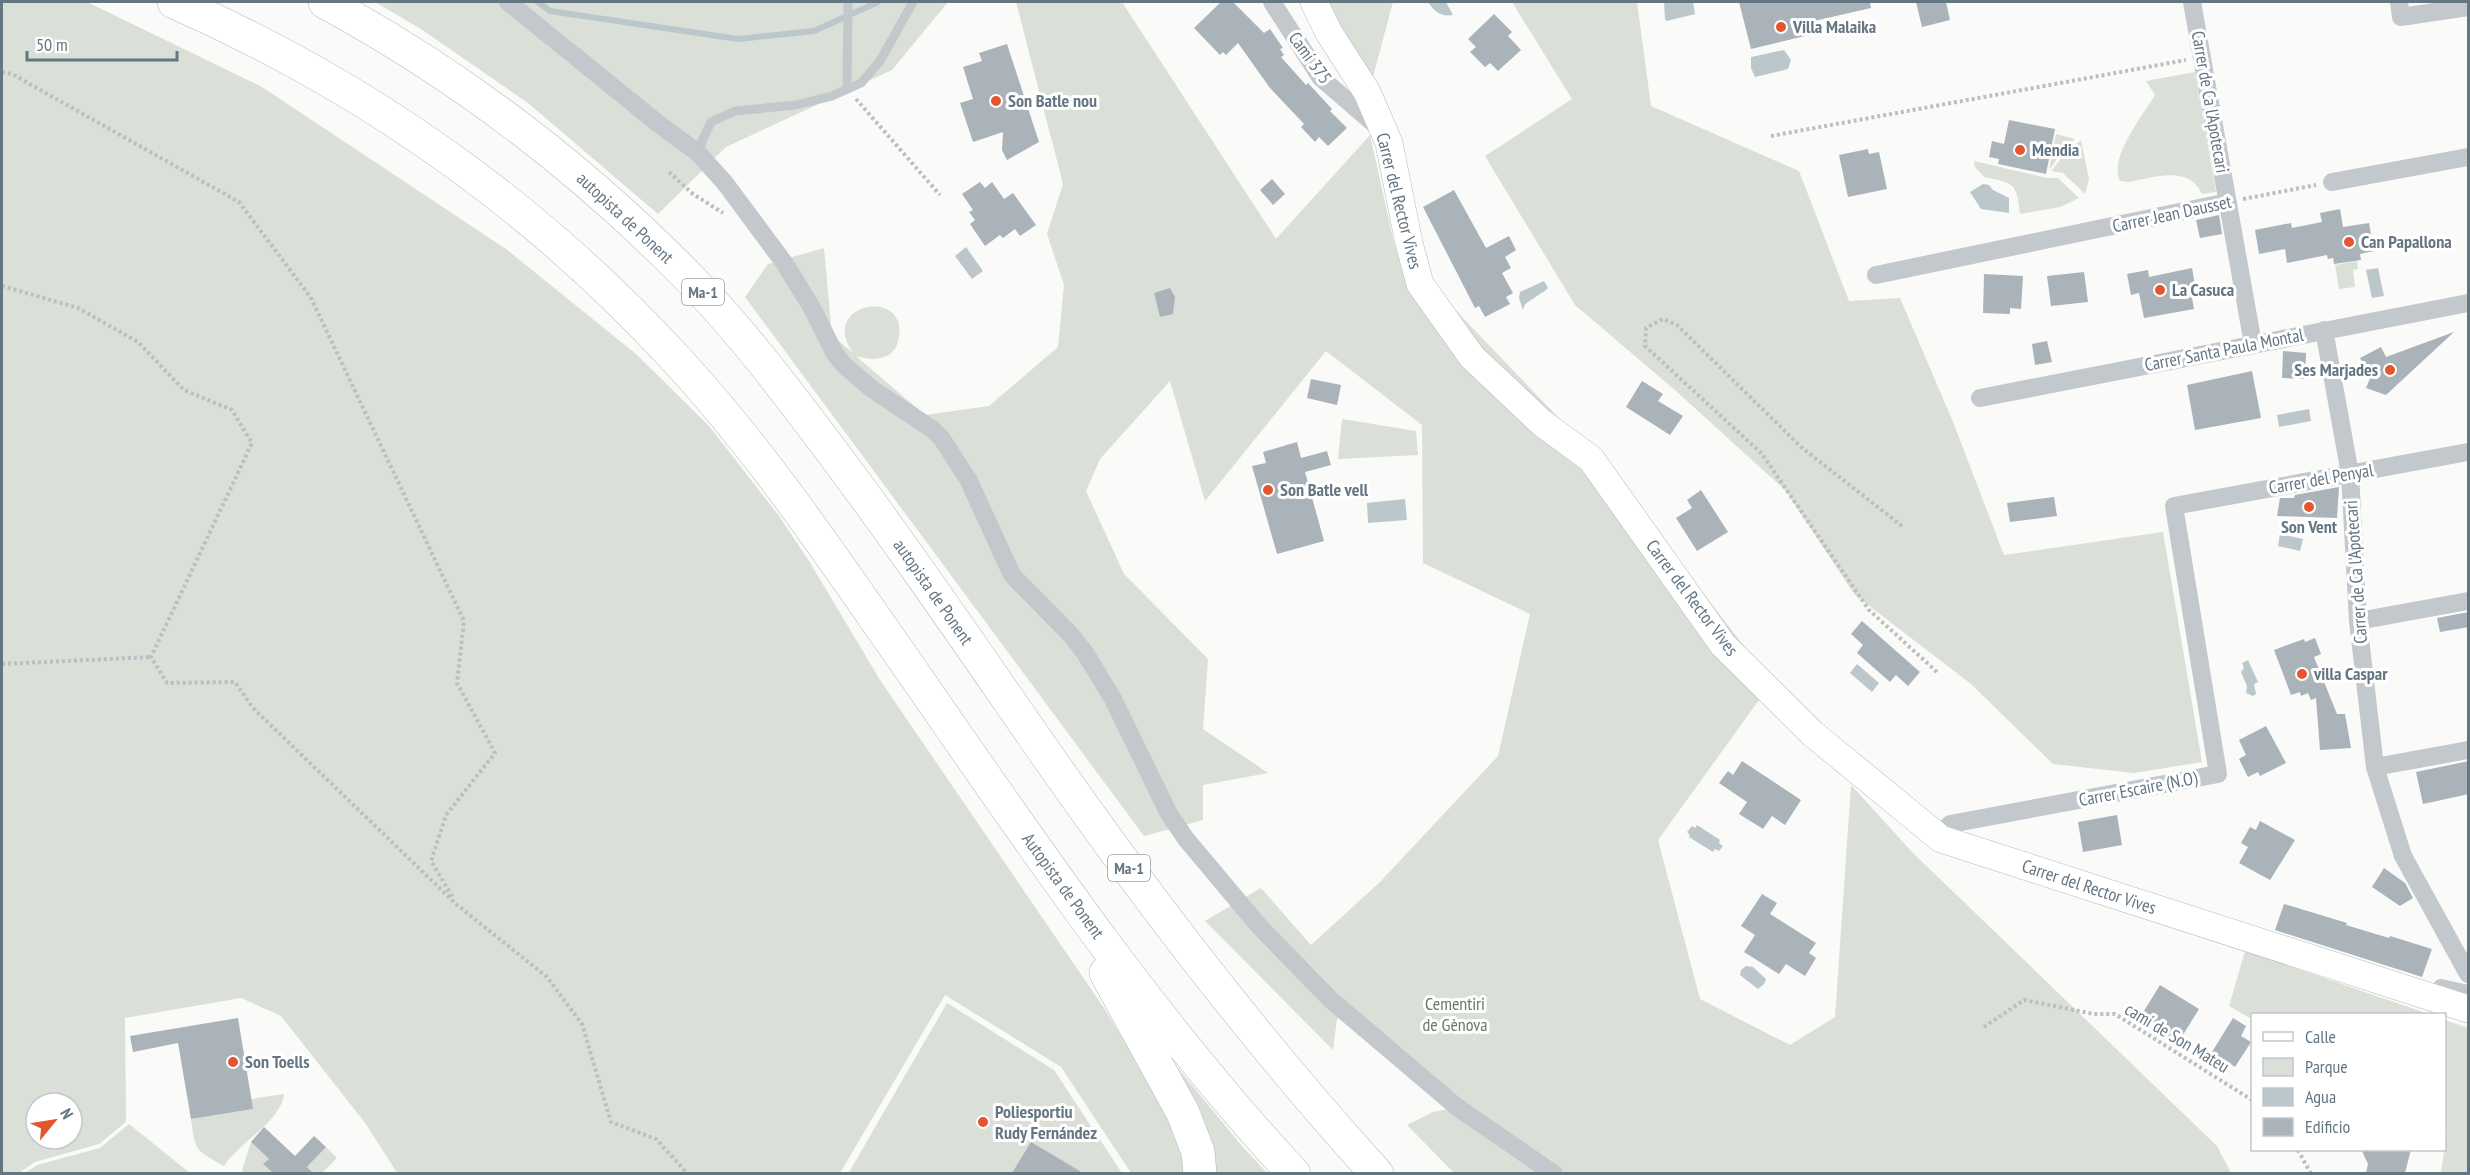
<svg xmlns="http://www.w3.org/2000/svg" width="2470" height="1175" font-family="'PT Sans Narrow',sans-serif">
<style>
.green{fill:#dadfd7;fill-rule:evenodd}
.water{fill:#bbc7cb}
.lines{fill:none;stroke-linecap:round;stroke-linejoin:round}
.stream{stroke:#bbc7cb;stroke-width:6}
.building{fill:#aab3b9}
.secondary-casing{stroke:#b3babf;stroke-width:28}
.highway-casing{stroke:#b4b9bd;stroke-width:34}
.path{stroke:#bbbfc2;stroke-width:4;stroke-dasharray:3 3;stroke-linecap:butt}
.lane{stroke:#c3c8cc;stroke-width:9}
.street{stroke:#c3c8cc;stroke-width:18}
.secondary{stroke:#fff;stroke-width:27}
.highway{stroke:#fff;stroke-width:33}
.poi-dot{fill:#e4572e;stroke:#fff;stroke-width:2}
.labels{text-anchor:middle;stroke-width:6;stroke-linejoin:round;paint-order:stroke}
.shield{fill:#fff;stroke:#939fa8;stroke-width:1.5}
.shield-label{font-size:16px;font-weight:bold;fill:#657683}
.poi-label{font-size:18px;font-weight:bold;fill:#657683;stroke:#fff;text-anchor:start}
.street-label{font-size:18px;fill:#657683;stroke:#fff}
.park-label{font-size:18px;fill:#687a64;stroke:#fff}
</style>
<rect width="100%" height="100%" fill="#fafaf8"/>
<!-- green -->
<path class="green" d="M2,2H87L262,87L506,249L636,354L709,426L779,516L809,561L880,680L1106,1011L1165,1109L1183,1155L1186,1173H1131L1061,1067L945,995L840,1173H397L366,1124L281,1016L241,998L125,1018L126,1122L99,1144L35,1162L19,1173L2,1174ZM36,1103H72V1139H36Z
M375,2H948L892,70L726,147L658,214L528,103L421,29Z
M1016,2H1122L1276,239L1370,135L1395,247L1601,462L1772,682L1658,840L1700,999L1790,1045L1835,1017L1851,785L1913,853L2217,1146L2231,1173H1454L1407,1125L1433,1112L1466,1106L1352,1012L1337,1019L1333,1050L1205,921L1261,888L1311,945L1380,882L1498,756L1530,614L1423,563L1422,425L1326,351L1205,501L1170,381L1100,459L1086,491L1124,574L1208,659L1203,729L1268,773L1203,785V820L1144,836L745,297L768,264L824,248L832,335L853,353C818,303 907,287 899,337C896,360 874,362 856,356L925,415L989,406L1058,347L1064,285L1047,234L1063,184Z
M1302,2H1393L1371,84Z
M1512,2H1637L1651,106L1799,171L1849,301L1900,298L1953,422L2004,555L2163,532L2202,762L2134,773L2053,764L1971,684L1855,595L1785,490L1676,391L1575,305L1485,156L1572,99Z
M2195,72L2216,192L2202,194C2189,164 2153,178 2128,182L2120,181C2108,159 2143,115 2155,95L2146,81Z
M2056,134L2075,139L2064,149L2049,170Z
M2081,140L2089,179L2085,194L2063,173L2051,171L2064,155Z
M1974,161L2047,178H2058L2079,198L2060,207L2020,214C2017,182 2013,183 1984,177L1975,167Z
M2357,261L2358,269L2353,270L2355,287L2339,289L2335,265Z
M1342,419L1416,431L1418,455L1338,459Z
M2245,951L2429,1014H2252V1019L2229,1006Z
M947,1003L1054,1070L1122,1173L848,1174Z
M2445,1020L2468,1028V1173H2441L2447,1130L2444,1128Z
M1155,1040L1241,1145L1267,1173H1213Z
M284,1094C281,1122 239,1142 224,1166C196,1150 195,1152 191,1119L253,1109L251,1099Z
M129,1124L190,1173H25L37,1165L100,1148Z
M251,1142L269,1159L264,1165L273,1173L241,1174Z
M326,1147L337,1158L322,1173L301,1174Z"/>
<!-- water -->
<path class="water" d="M1428,2H1446L1453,15C1441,17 1434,11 1428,2Z
M1664,2H1693L1695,14L1667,21L1665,19Z
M1784,50L1791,60L1788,69L1755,77L1751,68V57Z
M1983,184L1989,185L1993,190L2009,198V213L1981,209L1970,192Z
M966,247L983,271L972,279L955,256Z
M2378,268L2384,296L2372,298L2366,270Z
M1544,281L1548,288L1546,290L1525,304L1523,310L1519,298L1520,292Z
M2309,409L2311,421L2279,427L2277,415Z
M1405,499L1407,520L1368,523L1367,503Z
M2280,534L2303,539L2300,551L2278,546Z
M2248,660L2258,682L2254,684L2256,694L2253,696L2246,693L2247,686L2241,672L2244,668L2242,663Z
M1857,664L1879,683L1872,692L1850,673Z
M1697,825L1720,840L1719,843L1723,846L1719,851L1715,849L1713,852L1689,837L1690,835L1687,832L1692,826L1695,828Z
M1746,966L1753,967L1766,979L1764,984L1758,989L1740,975L1741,970Z"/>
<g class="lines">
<!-- stream -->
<path class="stream" d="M538,2L550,11L738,39L814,31L878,2"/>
</g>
<!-- building -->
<path class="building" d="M1221,2H1233L1264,33L1270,29L1283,48L1280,49L1284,55L1281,57L1306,85L1308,83L1332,109L1330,111L1347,128L1328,146L1319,137L1315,142L1301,127L1304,124L1270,88L1238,43L1226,55L1223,52L1220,55L1194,28Z
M1739,2H1870L1871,8L1814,21L1817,33L1751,49Z
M1916,2H1946L1950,20L1922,27Z
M1494,14L1512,32L1508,36L1521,50L1498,71L1490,63L1485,67L1470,52L1476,47L1468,39Z
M1007,44L1039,142L1007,160L1002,150L1003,132L973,142L960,103L973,99L963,67L982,61L979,53Z
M2009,120L2055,129L2046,174L1998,164L1999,159L1989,157L1992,141L2004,144Z
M1868,149L1869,154L1879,152L1887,189L1848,197L1839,155Z
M1272,179L1285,194L1273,205L1260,190Z
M980,182L985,188L992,182L1004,199L1013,193L1036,225L1020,236L1015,229L1003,238L1000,235L985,246L970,224L975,220L969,212L973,210L962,194Z
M1454,190L1486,248L1509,236L1516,250L1505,257L1511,268L1502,273L1513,293L1506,297L1510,304L1485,317L1479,306L1475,308L1423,207Z
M2340,209L2343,227L2369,223L2374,251L2360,254L2361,260L2334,264L2333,258L2328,259L2327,255L2287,263L2285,249L2259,254L2255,230L2291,223L2292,228L2322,222L2320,213Z
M2219,215L2222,234L2200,238L2196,220Z
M2192,268L2195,286L2190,287L2194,309L2144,318L2139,293L2131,295L2127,274L2148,270L2149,277Z
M2084,272L2088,302L2051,306L2047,276Z
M1984,274L2023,276L2021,309L2010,308V314L1983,313Z
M1170,288L1175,297L1173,314L1160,317L1154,293Z
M2454,332L2386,395L2366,388L2371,376L2360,358L2381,347L2386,357Z
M2047,341L2052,362L2035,365L2032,344Z
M2283,351L2306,353L2305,379L2282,378Z
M2252,371L2261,418L2195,430L2187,385Z
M1311,379L1341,385L1337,405L1307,398Z
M1642,381L1663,394L1658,401L1683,416L1670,435L1626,407Z
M1297,442L1301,458L1327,451L1331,465L1305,472L1324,541L1277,554L1252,466L1266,463L1263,452Z
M2339,487L2337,518L2277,516L2280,498H2294L2295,495Z
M1701,490L1728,532L1697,551L1676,518L1692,508L1687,500Z
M2054,497L2057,516L2010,522L2007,503Z
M2469,612V627L2440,632L2437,618Z
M1862,621L1920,672L1908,686L1896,675L1890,682L1857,653L1863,645L1851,634Z
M2315,638L2321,654L2314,657L2337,714H2345L2351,748L2320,750L2316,698L2311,700L2308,693L2301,696L2300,692L2291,695L2274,650L2304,639L2305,642Z
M2266,726L2286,763L2260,776L2258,772L2248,777L2239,759L2246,755L2239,740Z
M1742,761L1801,800L1785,825L1772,816L1763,829L1739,814L1747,802L1719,783L1728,771L1733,775Z
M2469,761V794L2423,804L2416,772Z
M2117,815L2122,845L2083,852L2078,822Z
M2260,821L2295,840L2270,880L2239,863L2248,847L2241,843L2250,827L2256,830Z
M2384,868L2405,883L2413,898L2400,906L2372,887Z
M1762,894L1777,903L1770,914L1816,943L1809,953L1816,958L1805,976L1786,964L1779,974L1744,952L1755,935L1741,926Z
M2284,904L2347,923L2346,925L2389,938L2390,936L2432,949L2422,977L2275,930Z
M2160,985L2199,1009L2178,1043L2139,1019Z
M238,1018L253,1109L191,1119L178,1043L133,1052L130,1036Z
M2233,1018L2246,1026L2241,1036L2251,1042L2235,1067L2212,1052Z
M264,1127L295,1156L314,1136L326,1147L307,1167L313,1173H273L263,1164L269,1159L251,1142Z
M1031,1142L1083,1173H1012Z
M2361,1149H2411L2405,1173H2366L2368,1164Z"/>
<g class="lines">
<!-- secondary casing -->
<g class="secondary-casing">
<path id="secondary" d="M1314,2L1329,33L1367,92L1389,143L1409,243L1420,284L1472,357L1542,423L1591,459L1723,645L1813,734L1941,839L2468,1009"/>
</g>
<!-- highway casing -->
<g class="highway-casing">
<path id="highway" d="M174,2C365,86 534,205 675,358C765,455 838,566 914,674C1033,846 1151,1020 1294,1174
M325,2C463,77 588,173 698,287C744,335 784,388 824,441C901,543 973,649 1046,754C1148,900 1257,1042 1377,1174
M1106,973L1183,1113L1198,1152L1200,1174"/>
</g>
<!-- path -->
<path class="path" d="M2,72L12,74L239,202L311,298L464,621L457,683L495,753L446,815L431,861L453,898
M856,99L940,195
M1771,136L2186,60
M669,172L693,194L723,213
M2243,199L2316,185
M2,286L78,308L138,342L184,390L232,410L252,443L151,657L167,683L235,682L253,708L456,904L547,977L582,1024L611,1122L656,1139L688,1174
M1902,526L1801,447L1677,325L1663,319L1646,328L1645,346L1762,454L1869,610L1937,672
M2,664L151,657
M1984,1027L2024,1000L2094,1014H2115L2252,1100
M2298,1150L2311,1174"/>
<!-- lane -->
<path class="lane" d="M847,89L848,2
M697,152L711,122L735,111L796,105L832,96L861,83L880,61L913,2"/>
<!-- street -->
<path class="street" d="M508,2L660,125L697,152L725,183L785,264L812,308L835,354L844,365L872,389L932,429L942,439L969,481L1012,575L1071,635L1085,653L1113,699L1169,814L1186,839L1259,926L1331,1000L1457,1107L1554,1174
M1272,2L1321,78L1379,128
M2192,2L2253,344
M2399,2L2401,17L2468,7
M2332,182L2468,157
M1876,275L2228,202
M2324,330L2350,474L2358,621L2375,767L2403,856L2468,974
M1980,398L2468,303
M2358,621L2468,601
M2375,767L2468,750
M1941,839L1945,829L1950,824L2218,774L2174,506L2468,452
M2441,988L2468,994"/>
<!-- secondary -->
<use href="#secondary" class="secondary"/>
<!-- highway -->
<use href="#highway" class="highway"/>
</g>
<!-- markers -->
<g class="poi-dot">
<circle cx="1781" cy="27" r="6"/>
<circle cx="996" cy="101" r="6"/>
<circle cx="2020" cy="150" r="6"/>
<circle cx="2349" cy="242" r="6"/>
<circle cx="2160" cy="290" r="6"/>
<circle cx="2390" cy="370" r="6"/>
<circle cx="1268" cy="490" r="6"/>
<circle cx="2309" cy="507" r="6"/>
<circle cx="2302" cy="674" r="6"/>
<circle cx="233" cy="1062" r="6"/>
<circle cx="983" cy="1122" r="6"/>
</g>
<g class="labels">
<!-- shield labels -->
<g class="shield">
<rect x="682" y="279" width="42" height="26" rx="4.5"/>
<rect x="1108" y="855" width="42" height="26" rx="4.5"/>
</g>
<g class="shield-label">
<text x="703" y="298">Ma-1</text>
<text x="1129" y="874">Ma-1</text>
</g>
<!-- poi labels -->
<g class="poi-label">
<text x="1793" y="33">Villa Malaika</text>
<text x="1008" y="107">Son Batle nou</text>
<text x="2032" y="156">Mendia</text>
<text x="2361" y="248">Can Papallona</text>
<text x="2172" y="296">La Casuca</text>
<text x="2378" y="376" text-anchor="end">Ses Marjades</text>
<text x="1280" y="496">Son Batle vell</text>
<text x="2309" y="533" text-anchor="middle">Son Vent</text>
<text x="2314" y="680">villa Caspar</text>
<text x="245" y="1068">Son Toells</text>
<text x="995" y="1118">Poliesportiu<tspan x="995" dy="21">Rudy Fernández</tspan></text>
</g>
<!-- street labels -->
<g class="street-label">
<text transform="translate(1310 58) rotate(54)" y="6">Camí 375</text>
<text transform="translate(2210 102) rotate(80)" y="6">Carrer de Ca l'Apotecari</text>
<text transform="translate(1399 201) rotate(76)" y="6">Carrer del Rector Vives</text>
<text transform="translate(2172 214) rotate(-12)" y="6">Carrer Jean Dausset</text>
<text transform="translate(625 218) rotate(43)" y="6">autopista de Ponent</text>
<text transform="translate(2224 350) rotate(-11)" y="6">Carrer Santa Paula Montal</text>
<text transform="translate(2321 479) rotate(-10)" y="6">Carrer del Penyal</text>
<text transform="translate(2356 572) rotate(-94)" y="6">Carrer de Ca l'Apotecari</text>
<text transform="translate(933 592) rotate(55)" y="6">autopista de Ponent</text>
<text transform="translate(1692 598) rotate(53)" y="6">Carrer del Rector Vives</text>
<text transform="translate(2138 789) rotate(-11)" y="6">Carrer Escaire (N.O)</text>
<text transform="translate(1063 886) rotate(54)" y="6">Autopista de Ponent</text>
<text transform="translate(2089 887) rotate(18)" y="6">Carrer del Rector Vives</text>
<text transform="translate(2177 1038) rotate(31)" y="6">camí de Son Mateu</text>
</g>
<!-- park labels -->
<g class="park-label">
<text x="1455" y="1010">Cementiri<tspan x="1455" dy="21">de Gènova</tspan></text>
</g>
</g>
<!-- border -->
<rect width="2470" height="1175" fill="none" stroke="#657683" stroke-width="6"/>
<!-- legend -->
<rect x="2251" y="1013" width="195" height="138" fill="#ffffff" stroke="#c1c8cd" stroke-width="1.5"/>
<rect x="2263" y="1032" width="30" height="9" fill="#ffffff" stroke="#c1c8cd" stroke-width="1.5"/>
<text x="2305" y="1043" font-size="18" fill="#657683">Calle</text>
<rect x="2263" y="1058" width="30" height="18" fill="#dadfd7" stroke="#c1c8cd" stroke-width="1.5"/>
<text x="2305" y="1073" font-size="18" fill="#657683">Parque</text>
<rect x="2263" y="1088" width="30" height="18" fill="#bbc7cb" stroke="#c1c8cd" stroke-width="1.5"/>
<text x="2305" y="1103" font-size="18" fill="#657683">Agua</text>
<rect x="2263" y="1118" width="30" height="18" fill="#aab3b9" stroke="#c1c8cd" stroke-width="1.5"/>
<text x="2305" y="1133" font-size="18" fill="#657683">Edificio</text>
<!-- north arrow -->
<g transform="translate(54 1121) rotate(60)"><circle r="28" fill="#ffffff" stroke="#c1c8cd" stroke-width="1.5"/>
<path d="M0-4.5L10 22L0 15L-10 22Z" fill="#e4572e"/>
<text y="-9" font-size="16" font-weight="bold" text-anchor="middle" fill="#657683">N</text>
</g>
<!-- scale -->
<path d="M27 51v9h150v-9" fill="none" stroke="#657683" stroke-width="3"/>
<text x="36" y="51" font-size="18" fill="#657683" stroke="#ffffff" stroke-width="4.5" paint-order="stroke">50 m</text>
</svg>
